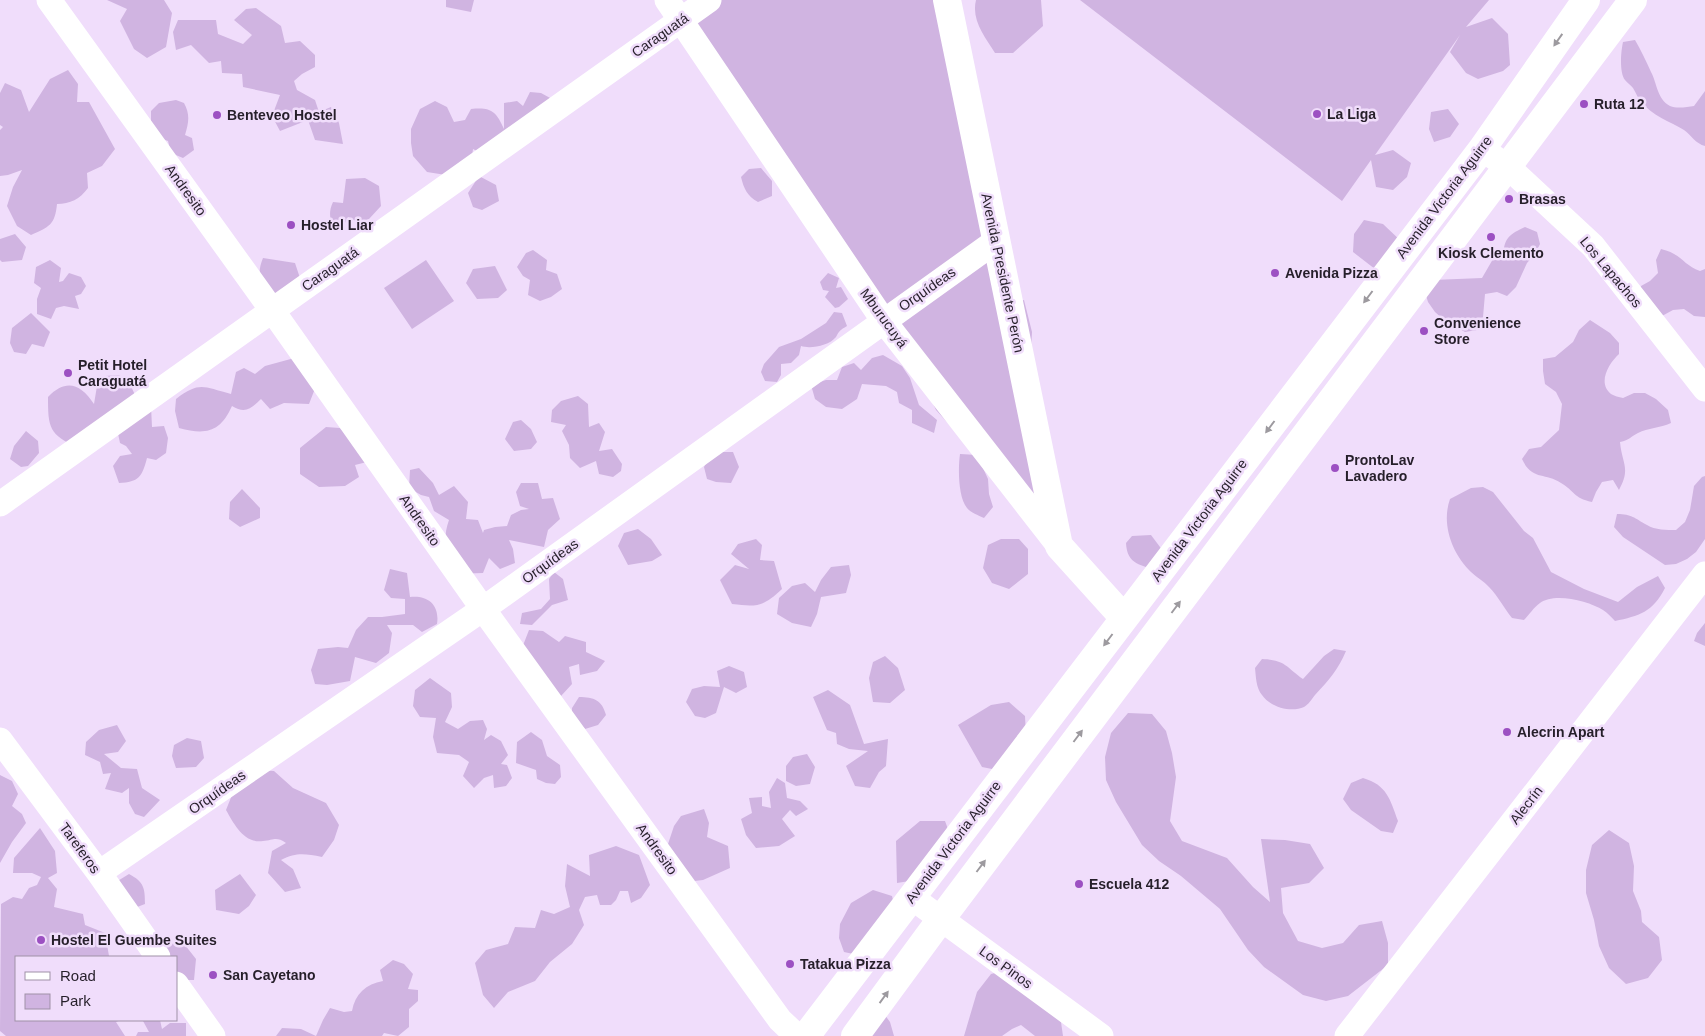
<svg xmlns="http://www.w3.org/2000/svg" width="1705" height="1036" font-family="Arial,sans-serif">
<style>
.green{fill:#d0b4e1}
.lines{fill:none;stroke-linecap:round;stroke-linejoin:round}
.minor{stroke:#fff;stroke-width:25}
.secondary{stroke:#fff;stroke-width:28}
.oneway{fill:#9d9a9f}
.poi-dot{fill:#9c50c2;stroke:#f0ddfb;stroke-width:2}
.labels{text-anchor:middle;stroke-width:5;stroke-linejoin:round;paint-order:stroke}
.street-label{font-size:14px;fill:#261f2a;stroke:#f0ddfb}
.poi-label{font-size:14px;font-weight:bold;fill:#261f2a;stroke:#f0ddfb;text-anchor:start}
</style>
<rect width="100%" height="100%" fill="#f0ddfb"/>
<!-- green -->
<path class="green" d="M107,0H164L172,13L166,47L147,58L134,49L120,21L127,9Z
M446,0H474L471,12L446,7Z
M709,0H947L1010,304L1024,300L1032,332L1030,366L1059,546L936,410L908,351L681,20Z
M976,0H1041L1043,26L1013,53H995C985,37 971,20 976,0Z
M1080,0H1489L1466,27L1492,18L1508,34L1510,65L1503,71L1478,79L1466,73L1450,52L1460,35L1375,155L1393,150L1411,163L1407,177L1393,190L1376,187L1371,160L1342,201Z
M256,8L281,26L285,43L300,41L315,55V67L302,74L294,81L297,90L315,100L319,112L331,107L339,123L343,144L315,140L308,120L280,131L272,116L280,95L243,87L242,74L222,73L221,61L209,63L191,45L176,50L173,32L178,20H216L218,34L243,44L252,35L234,20L246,9Z
M1635,40C1641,50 1646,61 1651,72C1657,83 1657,99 1670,106C1677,109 1687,107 1694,106L1705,91V146C1696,144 1691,135 1684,130C1669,121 1653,116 1641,102C1638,98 1636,93 1633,88C1631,85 1627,83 1625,80C1619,72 1621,51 1623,42Z
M68,70L78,84L77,102H89L115,149L102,166L87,173L88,188C80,199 70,204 57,204C55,225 49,227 31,235L17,226L7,206L13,187L22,170L8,175L0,176V130L3,127L0,125V93L5,83L21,90L29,112L50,79Z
M530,92L541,93L552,99L479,152L473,149L471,164L446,175L427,172L413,156L411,143V129L420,109L435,101L447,107L454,122L465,120L471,109C491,107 496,111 504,129V103L517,101L523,106Z
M176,100L184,103C190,114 189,122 185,135L192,138L194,150L183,158L171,153L168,141L156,137L151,127V111L159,103Z
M1448,109L1459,124L1450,137L1434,142L1429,129L1431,112Z
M761,168L772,181V196L758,202C747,196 744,189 741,177L749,169Z
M479,176L496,185L499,201L482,210L473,207L468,193Z
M365,178L379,186L381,206L369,219L358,222L348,217L342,229L334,230C330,219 328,213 333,202L343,203L346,179Z
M1364,220L1383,224L1403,243L1384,276L1353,252L1354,234Z
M1525,227L1537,232L1540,244L1535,254L1527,263L1516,287L1507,296L1497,292L1485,294L1483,317L1477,330L1465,332L1445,321L1435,312L1428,302L1424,289L1433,280L1482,278L1493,259L1503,254C1505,237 1510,234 1525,227Z
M15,234L26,247L22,260L2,262L0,260V239Z
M1661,249C1682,254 1683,265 1700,271L1705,269V317L1694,316L1684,309L1673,310L1662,316L1636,299L1641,286L1650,281L1658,273L1656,260Z
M533,250L547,260L546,270L557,274L562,289L551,297L540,301L528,295L530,280L523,276L517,267L526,253Z
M263,258L295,263L302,284L270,297C261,281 256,275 263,258Z
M50,260L61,268L59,282L63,281L69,273L81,277L86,286L81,294L75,296L79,309L64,306L56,308L51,319L37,314V299L41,288L34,283L36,267Z
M426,260L454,301L412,329L384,288Z
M495,266L507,290L498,298L477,299L466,283L473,269Z
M828,273L839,278L836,288L841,287L848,299L839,307L835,308L825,297L829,291L823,290L820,282Z
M834,312L842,313L847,326C840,330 839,331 836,337C829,346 810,349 801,346L799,355L791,363L781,364V375L777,382L765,381L761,372L764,364L779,347L801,339L826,323Z
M31,313L50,332L44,347L32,344L26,354L14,352L10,343L12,328Z
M1590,320L1610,333L1619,343V354C1609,363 1597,383 1611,394C1614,396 1619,397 1623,398L1634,393H1645L1656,399L1668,410L1671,423C1660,428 1648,428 1638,433C1630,437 1630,440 1620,442C1622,464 1631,468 1619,490L1613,480L1602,482L1596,492L1592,502C1573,498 1575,491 1561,483C1545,472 1532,481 1522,459L1529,449L1541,447L1559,430L1562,404L1556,392L1545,384L1543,371V359L1555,357L1573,342L1579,330Z
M883,355L902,366L910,378L919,405L937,420L934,433L912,423V410L899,403L897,392L886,386L862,384L857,399L842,409L826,407L815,399L811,385L826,380H837L842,367L854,363L861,370L872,358Z
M298,357L316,386L309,404L284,403L270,409L261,399C251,409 245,414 232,406C220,433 205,435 179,428L175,411L176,399C200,381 203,387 231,394L236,372L244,368L255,374L265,366Z
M119,375L130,384L135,395L151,406L152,427L164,426L168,438L166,453L156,460L147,458C142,477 139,482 119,483L113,466L120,456L132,454L126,446L120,443L117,429L78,448C49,434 48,428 48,397C66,378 81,384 94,404L97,386L105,376Z
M578,396L588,404L589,427L599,423L605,432L599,451L612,449L622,464L621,471L613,477L599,474L596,461L580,468L570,458L569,445L562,431L566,425L551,422L552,410L561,401Z
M521,420L531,429L537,442L531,449L514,451L505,439L513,422Z
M326,427L340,428L350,437L367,462L355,465L359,477L345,486L319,487L300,474V448Z
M26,431L38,441L39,453L28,466L21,467L10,459L14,446Z
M719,452H733L739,467L731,483L716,482L707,479L704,467L710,455Z
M960,454L977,455L988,479L989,494L993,507L984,518C978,515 971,513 967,508C958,497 958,468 960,454Z
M419,468L433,483L439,495L454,486L468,502L466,519L478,520L483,533L484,530L495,527L507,526L511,515L521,510L529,509L520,506L516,492L521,483H538L542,499L553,498L560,519L548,530L544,547L509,540L513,549L515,563L500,569L489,558L483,573L453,574C446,557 442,539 449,520L434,511L429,497L421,495L409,488L410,470Z
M1705,476V539L1696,552L1687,559L1676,564L1665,565L1623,537L1614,527L1617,514C1632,514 1634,518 1647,525C1655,530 1667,530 1676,530L1685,522L1690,510L1694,486L1702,477Z
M1483,487L1493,492L1524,531L1533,538L1551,572L1584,589L1618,602L1637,587L1658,576L1665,588C1653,612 1639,616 1615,621C1611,617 1608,613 1603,610C1589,601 1554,592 1540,603C1534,607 1529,615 1524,620L1512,618C1504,608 1498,596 1489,587C1484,581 1477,578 1471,572C1452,554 1441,524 1450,499L1471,488Z
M242,489L260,508V518L240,527L229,519L230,502Z
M638,529L651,539L662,555L652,561L628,565L618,546L624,533Z
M1151,535L1169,559L1160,571C1141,565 1127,565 1126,543L1132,536Z
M756,539L762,545L760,560L774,561L782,589C763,607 757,607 732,604L720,580L735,565L749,569L731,554L738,544Z
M1001,539H1019L1028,549V574L1009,589L992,583L983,568L988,545Z
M849,565L851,575L846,593L821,597L817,614L811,627L792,623L777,614L779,598L792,586L805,583L815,592L821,580L831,567Z
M390,569L407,573L410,597C428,595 440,605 437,624L422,632L413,625H387L392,633L389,653L376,663L355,657L350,681L327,685L315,684L311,670L318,649L338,647L348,648L356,630L368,617H382L405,614V599L391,598L384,590Z
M554,572L563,579L568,600L552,605L532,625L520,624L522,613L541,609L550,599L549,579Z
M1705,623V646L1694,641L1697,633Z
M529,630L543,631L559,642L565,636L586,642V652L605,661L597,671L580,675L579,664L569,667L572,684L561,696L522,648Z
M1334,649L1346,651C1338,670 1329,680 1315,695C1312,699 1308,705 1304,707C1291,713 1270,707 1262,695C1256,688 1256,677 1255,668L1262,659C1286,660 1286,667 1303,679L1324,656Z
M885,656L898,668L905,690L890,703L873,702L869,678L873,662Z
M729,666L744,672L747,687L736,693L724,687L716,713L705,718L695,716L686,702L692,689L704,686L720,687L717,671Z
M430,678L451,693L452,707L445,722L458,729L470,721L483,720L487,729L484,740L491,735L501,741L508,755L501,764L507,765L512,778L506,786L494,788L493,775L484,778L474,788L463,776L469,762L459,755L437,753L433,737L436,718L420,717L413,706L415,690Z
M828,690L850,705L864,744L888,739L886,766L879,772L870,788L855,786L846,766L868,751L849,749L837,744L836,733L827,730L813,697Z
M579,697C594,697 602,700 606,715L598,725L585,729L572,715V708Z
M1009,702L1025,716L1027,755L1012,773L982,767L958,725L991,705Z
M1128,713L1152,714L1166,731L1172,753L1176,777L1170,821L1182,841L1227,858L1253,887L1270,902L1261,839L1285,840L1310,844L1324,868L1309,883L1281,888L1283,913L1298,941L1322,948L1343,943L1359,925L1382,921L1388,943V965L1348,996L1326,1001L1303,995L1264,967L1248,950L1220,909L1181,876L1159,861L1142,845L1116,802L1106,780L1105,757L1111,733Z
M117,725L126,741L118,752L104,754L121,768L137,769L142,788L160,800L144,817L135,814L129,803V788L122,793L105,789L111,773L103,774L100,762L85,755L86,742L99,730Z
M531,732L542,740L547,756L560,765L561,777L555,784L546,783L537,779L536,770L516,763L517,742Z
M187,738L201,741L204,758L196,767L176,768L172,756L174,745Z
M807,754L815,767L810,784L796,786L786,781V766L793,757Z
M259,770L274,771L293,788L326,803L339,825L334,840L322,857C305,854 297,852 281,860L293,869L301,888L285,892L268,873L272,851L286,843C276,836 274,840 263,841C244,844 234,824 226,810L234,790Z
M0,775L12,781L18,794L12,806L22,814L26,823L12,842L0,863Z
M777,778L785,783L787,798L800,801L808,809L796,816L790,810L782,819L795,836L779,846L756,848L746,835L741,819L752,813L749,798L762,797V806L771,808L769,792Z
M1363,778C1387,785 1390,799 1398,821L1393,833L1381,831L1351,810L1343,799L1351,783Z
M704,809L709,823L707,837L728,846L730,868L703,880L686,882L666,850L674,826L681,816Z
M920,821H945L956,851L928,878L897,883L896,841Z
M40,828L55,851L57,873L48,878L57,889L54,907L83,914L85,925L105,933L109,956L16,957V1020H121L116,1022L125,1036H6L0,1031L1,904L13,897L22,899L29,888L37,885L41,877L32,873H13L14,858Z
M1609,830L1629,843L1634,866L1633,891L1641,911L1642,922L1659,937L1662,960L1648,978L1626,984L1609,968L1599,946L1594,920L1586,893V870L1592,845Z
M616,846L639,855L650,885L641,898L631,903L628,891H620L616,900L611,905H600L597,895L585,897L579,910L584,925L572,944L550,962L535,981L508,992L494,1008L483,995L475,963L486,950L508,944L515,927L535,928L541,910L554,914L570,907L565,886L567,864L590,876L589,855Z
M129,874C144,882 145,888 145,904L132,909L116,882Z
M240,874L256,895L249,906L239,914L216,910L215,890Z
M873,890L892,896L897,917L863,956L844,952L839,938L840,924L851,903Z
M169,943L185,945L196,959L194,980H178L176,978V957H161Z
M393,960L404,964L413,974L408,989L418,990V1001L409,1009V1027L398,1036L384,1033L382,1036H276L282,1028L301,1029L316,1036L323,1020L330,1008L344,1012L352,1011C355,994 366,984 383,981L380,970Z
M1015,968L1061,1022L1063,1036H1035L1021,1025L1012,1029L1002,1036H964L977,992L991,974Z
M876,1003L890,1022L894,1036H858Z
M144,1020H160L162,1029L170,1023H186V1036H136L138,1032H149L143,1021Z"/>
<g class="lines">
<!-- minor -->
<path class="minor" d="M49,0L272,310L483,609L780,1020L797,1036
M667,0L883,320L1059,546
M1482,149L1508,167L1593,246L1705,389
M0,504L709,0
M0,740L99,873L158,957
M99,873L483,609L996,241
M911,897L1101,1036
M176,984L213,1036
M1347,1036L1705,574"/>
<!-- secondary -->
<path class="secondary" d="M947,0L1059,546L1124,618
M806,1036L1482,149L1586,0
M855,1036L941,919L1633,0"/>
</g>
<!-- one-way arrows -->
<defs><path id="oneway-solid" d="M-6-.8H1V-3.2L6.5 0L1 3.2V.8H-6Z" transform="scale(1.25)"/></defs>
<g class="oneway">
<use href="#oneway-solid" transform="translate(1558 40) rotate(125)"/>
<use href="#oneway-solid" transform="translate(1368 297) rotate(127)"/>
<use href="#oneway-solid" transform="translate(1270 427) rotate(127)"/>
<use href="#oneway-solid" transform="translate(1176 607) rotate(-53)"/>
<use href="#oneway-solid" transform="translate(1108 640) rotate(127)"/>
<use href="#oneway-solid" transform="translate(1078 736) rotate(-53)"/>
<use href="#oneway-solid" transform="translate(981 866) rotate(-53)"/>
<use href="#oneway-solid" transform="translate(884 997) rotate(-54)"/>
</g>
<!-- markers -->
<g class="poi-dot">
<circle cx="1584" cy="104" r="5"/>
<circle cx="1317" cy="114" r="5"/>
<circle cx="217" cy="115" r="5"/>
<circle cx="1509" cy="199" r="5"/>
<circle cx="291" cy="225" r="5"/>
<circle cx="1491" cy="237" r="5"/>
<circle cx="1275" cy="273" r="5"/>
<circle cx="1424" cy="331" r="5"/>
<circle cx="68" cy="373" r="5"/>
<circle cx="1335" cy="468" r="5"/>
<circle cx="1507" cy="732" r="5"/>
<circle cx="1079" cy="884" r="5"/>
<circle cx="41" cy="940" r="5"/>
<circle cx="790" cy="964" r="5"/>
<circle cx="213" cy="975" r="5"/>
</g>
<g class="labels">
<!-- street labels -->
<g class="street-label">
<text transform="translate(660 35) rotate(-35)" y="5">Caraguatá</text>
<text transform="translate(186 190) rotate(54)" y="5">Andresito</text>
<text transform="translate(1444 197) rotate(-53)" y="5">Avenida Victoria Aguirre</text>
<text transform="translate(330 269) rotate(-35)" y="5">Caraguatá</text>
<text transform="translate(1611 272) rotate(50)" y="5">Los Lapachos</text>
<text transform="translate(1003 273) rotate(78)" y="5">Avenida Presidente Perón</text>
<text transform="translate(927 289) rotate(-35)" y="5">Orquídeas</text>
<text transform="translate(884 318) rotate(54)" y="5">Mburucuyá</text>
<text transform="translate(420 520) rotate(55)" y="5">Andresito</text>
<text transform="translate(1199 520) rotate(-53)" y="5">Avenida Victoria Aguirre</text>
<text transform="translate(550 561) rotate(-36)" y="5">Orquídeas</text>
<text transform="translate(217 792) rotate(-35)" y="5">Orquídeas</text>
<text transform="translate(1526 805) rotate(-52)" y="5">Alecrín</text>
<text transform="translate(953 842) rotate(-53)" y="5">Avenida Victoria Aguirre</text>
<text transform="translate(80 848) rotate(54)" y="5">Tareferos</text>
<text transform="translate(657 849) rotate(54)" y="5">Andresito</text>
<text transform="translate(1006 967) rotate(36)" y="5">Los Pinos</text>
</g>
<!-- poi labels -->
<g class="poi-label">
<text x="1594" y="109">Ruta 12</text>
<text x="1327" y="119">La Liga</text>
<text x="227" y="120">Benteveo Hostel</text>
<text x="1519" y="204">Brasas</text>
<text x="301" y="230">Hostel Liar</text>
<text x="1491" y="258" text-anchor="middle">Kiosk Clemento</text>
<text x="1285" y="278">Avenida Pizza</text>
<text x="1434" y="328">Convenience<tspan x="1434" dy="16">Store</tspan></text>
<text x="78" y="370">Petit Hotel<tspan x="78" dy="16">Caraguatá</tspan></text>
<text x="1345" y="465">ProntoLav<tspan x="1345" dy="16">Lavadero</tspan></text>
<text x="1517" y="737">Alecrin Apart</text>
<text x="1089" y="889">Escuela 412</text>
<text x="51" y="945">Hostel El Guembe Suites</text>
<text x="800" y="969">Tatakua Pizza</text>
<text x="223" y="980">San Cayetano</text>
</g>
</g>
<!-- legend -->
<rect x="15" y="956" width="162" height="65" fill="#f0ddfb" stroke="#9f91a7"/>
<rect x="25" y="972" width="25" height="8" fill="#ffffff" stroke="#9f91a7"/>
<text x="60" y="981" font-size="15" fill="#261f2a">Road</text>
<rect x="25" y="994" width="25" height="15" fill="#d0b4e1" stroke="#9f91a7"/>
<text x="60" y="1006" font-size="15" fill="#261f2a">Park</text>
</svg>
